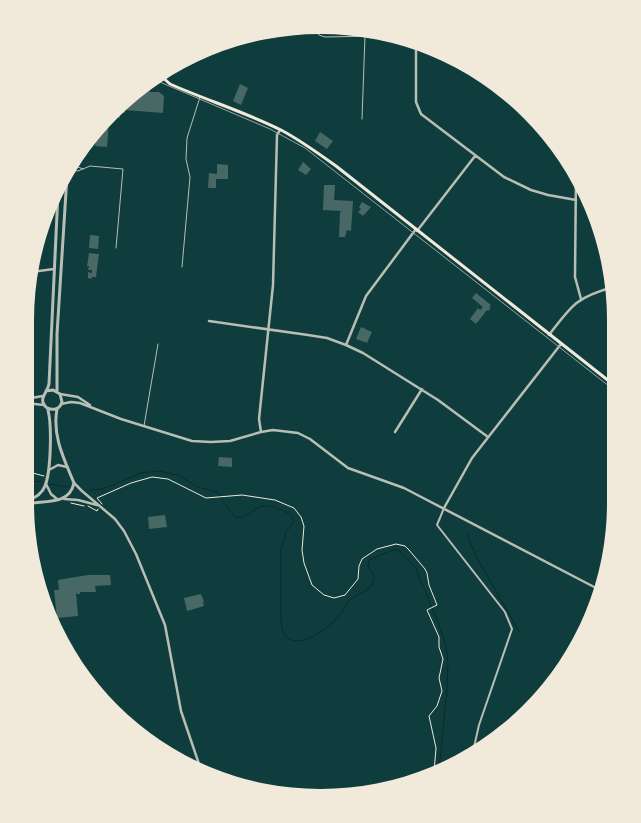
<svg xmlns="http://www.w3.org/2000/svg" width="641" height="823" font-family="Roboto,sans-serif">
<style>
.lines{fill:none;stroke-linecap:round;stroke-linejoin:round}
.stream{stroke:#0a2a2b;stroke-width:1}
.building{fill:#486865}
.path{stroke:#f1e9da;stroke-width:1}
.service{stroke:#b8beb3;stroke-width:1}
.pedestrian{stroke:#b8beb3;stroke-width:2}
.minor{stroke:#b8beb3;stroke-width:2.5}
.tertiary{stroke:#b8beb3;stroke-width:3}
.secondary{stroke:#f1e9da;stroke-width:3}
.tram{stroke:#97a49c;stroke-width:1}
</style>
<rect width="100%" height="100%" fill="#0f3d3e"/>
<g class="lines">
<!-- stream -->
<path class="stream" d="M25,483L40,481
M50,484L68,487
M90,490L103,489L141,473L159,471L173,474L182,477L197,487L218,492L222,500L235,517C254,519 255,496 284,511C289,514 293,515 294,522L286,532L281,549V622C285,661 327,630 340,615C343,611 345,607 348,602C353,595 371,592 374,580C375,575 370,571 368,566L369,560L393,550H399L415,567L438,622L446,646L448,663L447,688L439,771
M467,534L476,556L520,633"/>
</g>
<!-- building -->
<path class="building" d="M240,84L248,88L241,105L233,101Z
M146,88L150,89V92H159L164,96L163,113L125,110V113L120,112V118L113,117Z
M108,122H109L107,147L95,146L97,131Z
M320,132L333,141L327,149L315,141Z
M303,162L311,169L306,175L298,170Z
M217,164L228,165V179H216V188H208L209,173L217,174Z
M324,185H335L334,200L353,201L351,231L347,230L345,237H339L340,212L342,211L323,210Z
M362,202L371,207L363,216L358,212L361,209L359,207Z
M90,235L99,236L98,249L89,248Z
M89,253L99,254L96,277H92L91,279L88,278V272L92,273V270H88L89,266H87Z
M476,293L491,305L489,307L491,308L488,311L487,310L476,324L470,319L478,308L480,310L483,307L472,298Z
M361,327L372,332L367,343L356,339Z
M219,457L232,458V467L218,466Z
M165,515L167,527L149,529L148,517Z
M88,575H110L111,585L95,586L96,592H80V594H77L76,592L78,616L57,618L54,590H59L58,580Z
M201,594L204,601L203,602L204,606L187,611L184,598Z"/>
<g class="lines">
<!-- path -->
<path class="path" d="M25,471L44,476
M71,503L84,506
M102,504L97,498L131,483L152,477L168,479L206,498L242,495L275,500L294,508L301,517L304,526L302,550L304,563L312,585L324,595L334,598L345,595L358,579L359,566L362,559L377,549L396,544L405,546L409,550L425,569L427,573L429,585L437,605L427,610L439,637V647L443,659L439,678L442,691L437,706L429,716L436,748L434,772
M88,506L97,511L98,509"/>
<!-- service -->
<path class="service" d="M314,30L319,35L325,37L375,36L378,34
M362,119L365,36
M73,165L83,169
M70,170L78,171L90,166L123,169L116,248
M68,180L75,172
M182,267L190,177L186,159L187,138L200,97
M144,426L158,344"/>
<!-- pedestrian -->
<path class="pedestrian" d="M444,508L437,525L505,612L512,629L479,725L472,756"/>
<!-- minor -->
<path class="minor" d="M416,44V102L421,114L504,177L531,190L548,195L576,200
M576,172L575,277L581,299
M417,231L475,156
M31,272L54,269
M209,321L308,335L327,338L346,345L363,353L438,400L488,437
M549,335C572,305 575,298 613,287
M346,345L366,296L416,229
M60,394L78,397L90,405
M25,399L43,396
M25,403L44,405
M61,404L71,402L80,403L121,419L192,441L211,442L230,441L261,432L273,430L298,433L310,439L348,468L404,488L598,589
M261,432L259,419L273,285L277,135L280,130
M395,432L422,389
M49,470L58,465L67,467
M74,483L82,491L115,519L124,531L136,554L165,625L181,711L201,770
M46,484L51,494L57,499
M64,499L78,500L97,505
M444,508L472,458L561,344"/>
<!-- tertiary -->
<path class="tertiary" d="M46,391L53,390L60,394L62,402C60,409 54,411 47,408C37,399 47,394 49,384L58,193
M57,391V334L67,176
M27,501C35,498 42,494 45,486C51,471 52,426 48,410
M25,504C44,500 69,506 74,483C64,459 52,436 57,409"/>
<!-- secondary -->
<path class="secondary" d="M160,75L170,84C206,100 245,112 281,130C300,140 318,153 336,166L614,385"/>
<!-- tram -->
<path class="tram" d="M155,80L270,129L305,148L614,390"/>
</g>
<!-- crop -->
<path d="M0 0H641V823H0ZM320 34H321A286 286 0 0 1 607 320V503A286 286 0 0 1 321 789H320A286 286 0 0 1 34 503V320A286 286 0 0 1 320 34Z" fill="#f1e9da" fill-rule="evenodd"/>
</svg>
